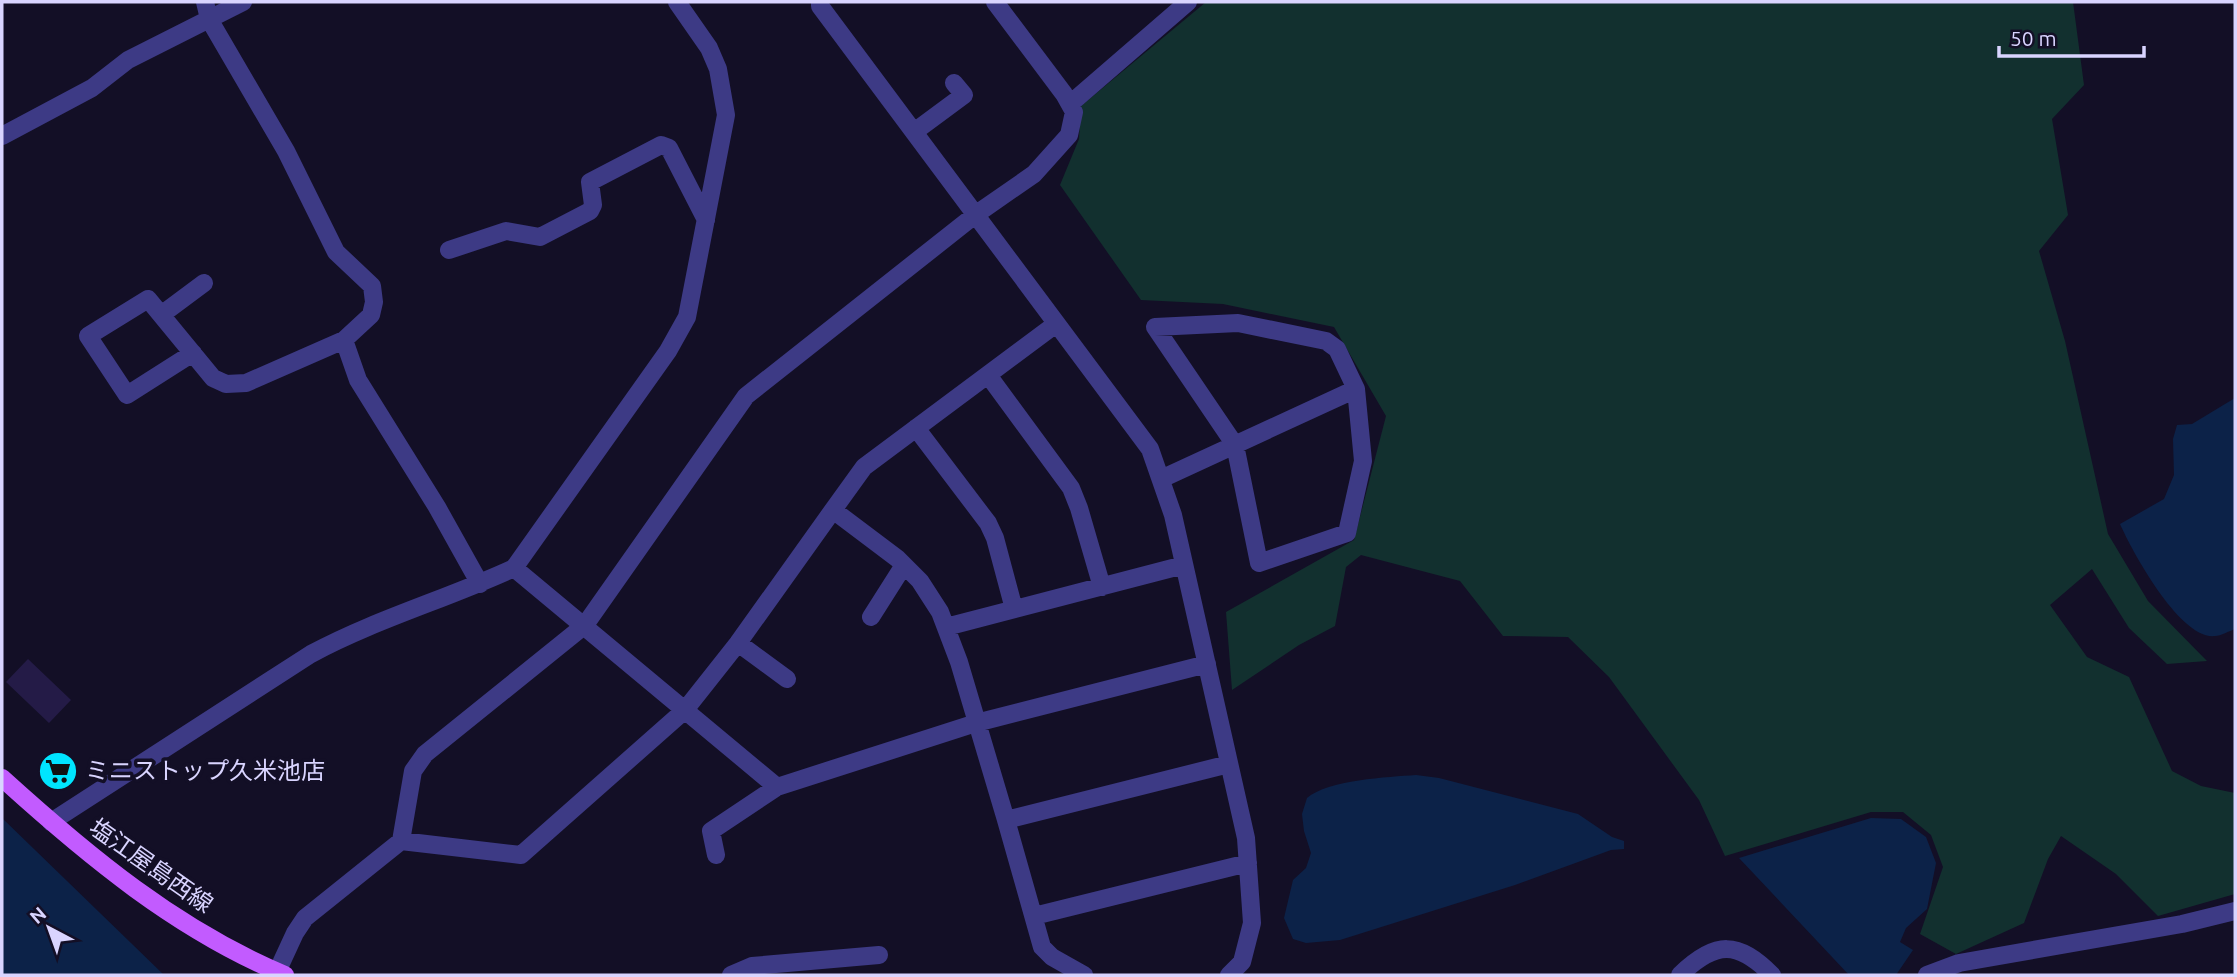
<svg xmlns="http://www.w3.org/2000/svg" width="2237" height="977" font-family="Ubuntu,'Noto Sans JP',sans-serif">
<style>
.green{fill:#12302f}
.water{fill:#0c2248}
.building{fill:#241b47}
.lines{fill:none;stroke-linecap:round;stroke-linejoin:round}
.minor{stroke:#3d3a85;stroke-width:18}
.major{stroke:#c25bff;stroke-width:18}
.labels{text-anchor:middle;stroke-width:7;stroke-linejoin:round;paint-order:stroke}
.poi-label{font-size:24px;fill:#d9d4ff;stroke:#130f26;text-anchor:start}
.street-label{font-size:24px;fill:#d9d4ff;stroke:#130f26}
</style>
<rect width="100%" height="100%" fill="#130f26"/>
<!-- green -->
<path class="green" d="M1206,2H2073L2084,85L2052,119L2068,215L2039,251L2065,341L2108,534L2148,601L2207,661L2167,664L2129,628L2092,569L2050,605L2087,657L2129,677L2172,771L2201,786L2235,793V894L2158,916L2116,874L2061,836L2048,859L2024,923L1956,954L1920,934L1943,867L1931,835L1903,812H1871L1725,856L1699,800L1609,677L1568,637L1503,636L1460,581L1361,555L1346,567L1335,626L1299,645L1232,690L1226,612L1354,540L1386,416L1334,327L1223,304L1141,300L1060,185L1079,139L1081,106Z"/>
<!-- water -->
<path class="water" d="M2235,398V629C2229,631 2221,636 2215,636C2180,640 2132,551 2120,524L2164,499L2174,475L2173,439L2177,425L2192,424Z
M1416,775L1439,778L1578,814L1612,837L1624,841V849L1611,850L1515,885L1340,940L1306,943L1293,939L1284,918L1293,880L1306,868L1311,853L1304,831L1302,814L1307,798C1328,780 1388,777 1416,775Z
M2,818L164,975H2Z
M1871,818L1901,819L1926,837L1936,863L1927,909L1906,928L1900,942L1913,950L1896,975H1849L1739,858Z"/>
<!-- building -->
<path class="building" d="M28,659L71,700L49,723L6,682Z"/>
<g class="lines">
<!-- minor -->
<path class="minor" d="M205,2L209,19L286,151L336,252L372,286L374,302L371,315L344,340
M820,2V6L1150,449L1173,515L1246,838L1252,923L1242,962L1229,975
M1070,104L1188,2
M914,132L964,95L954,83
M2,136L92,88L128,60L243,2
M449,250L506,231L540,237L590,211L593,205L590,182L661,145L669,148L706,220
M161,315L204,283
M193,353L127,395L88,336L148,299L213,378L226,384L246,383L344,340L358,380L437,507L480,584
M988,375L1071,488L1079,508L1102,587
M916,428L988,523L995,538L1014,609
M1161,479L1356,389L1363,461L1347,533L1259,563L1235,445L1155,327L1238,323L1326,341L1337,349L1356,389
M833,510L864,467L1056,324
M514,568L668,351L687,317L726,115L718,69L709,48L677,2
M871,617L904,565
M946,627L1184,565
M738,643L787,679
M1006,820L1042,947L1052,957L1084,975
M51,822L311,654C376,619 447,599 514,568L777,787L976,723L1207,664
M401,841L521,855L685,710L738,643L833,510L898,559L920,581L940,612L959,662L1006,820L1229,764
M716,855L711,831L777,787
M1034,916L1248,863
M277,972L295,933L305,918L401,841L413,771L425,754L585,625L746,396L975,215L1034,174L1069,135L1074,112L1064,94L995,2
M731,975L752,966L879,955
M1680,975C1716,940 1738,941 1772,975
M1927,975L1959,963L2182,924L2235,911"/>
<!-- major -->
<path class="major" d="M2,778C88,856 177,930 285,975"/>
</g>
<!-- icons -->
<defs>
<g id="supermarket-disc" transform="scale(2.0125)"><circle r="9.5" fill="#00e5ff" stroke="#130f26"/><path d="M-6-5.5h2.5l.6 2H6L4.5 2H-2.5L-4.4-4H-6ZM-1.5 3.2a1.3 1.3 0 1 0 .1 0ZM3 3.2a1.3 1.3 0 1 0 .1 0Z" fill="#111"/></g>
</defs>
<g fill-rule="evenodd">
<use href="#supermarket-disc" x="58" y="771"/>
</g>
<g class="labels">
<!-- poi labels -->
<g class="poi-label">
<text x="85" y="779">ミニストップ久米池店</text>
</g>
<!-- street labels -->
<g class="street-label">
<text transform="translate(151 866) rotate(35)" y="8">塩江屋島西線</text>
</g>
</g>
<!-- border -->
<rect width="2237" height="977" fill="none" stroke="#d9d4ff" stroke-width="7"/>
<!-- north arrow -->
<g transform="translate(49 928) rotate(319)" stroke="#130f26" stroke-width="5" paint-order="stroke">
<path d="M0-5L12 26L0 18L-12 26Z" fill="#d9d4ff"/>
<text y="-10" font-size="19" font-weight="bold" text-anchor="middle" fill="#d9d4ff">N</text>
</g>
<!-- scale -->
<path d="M1999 46v10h145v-10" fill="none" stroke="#d9d4ff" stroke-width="3.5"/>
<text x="2010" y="46" font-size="21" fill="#d9d4ff" stroke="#130f26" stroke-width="5" paint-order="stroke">50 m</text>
</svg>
